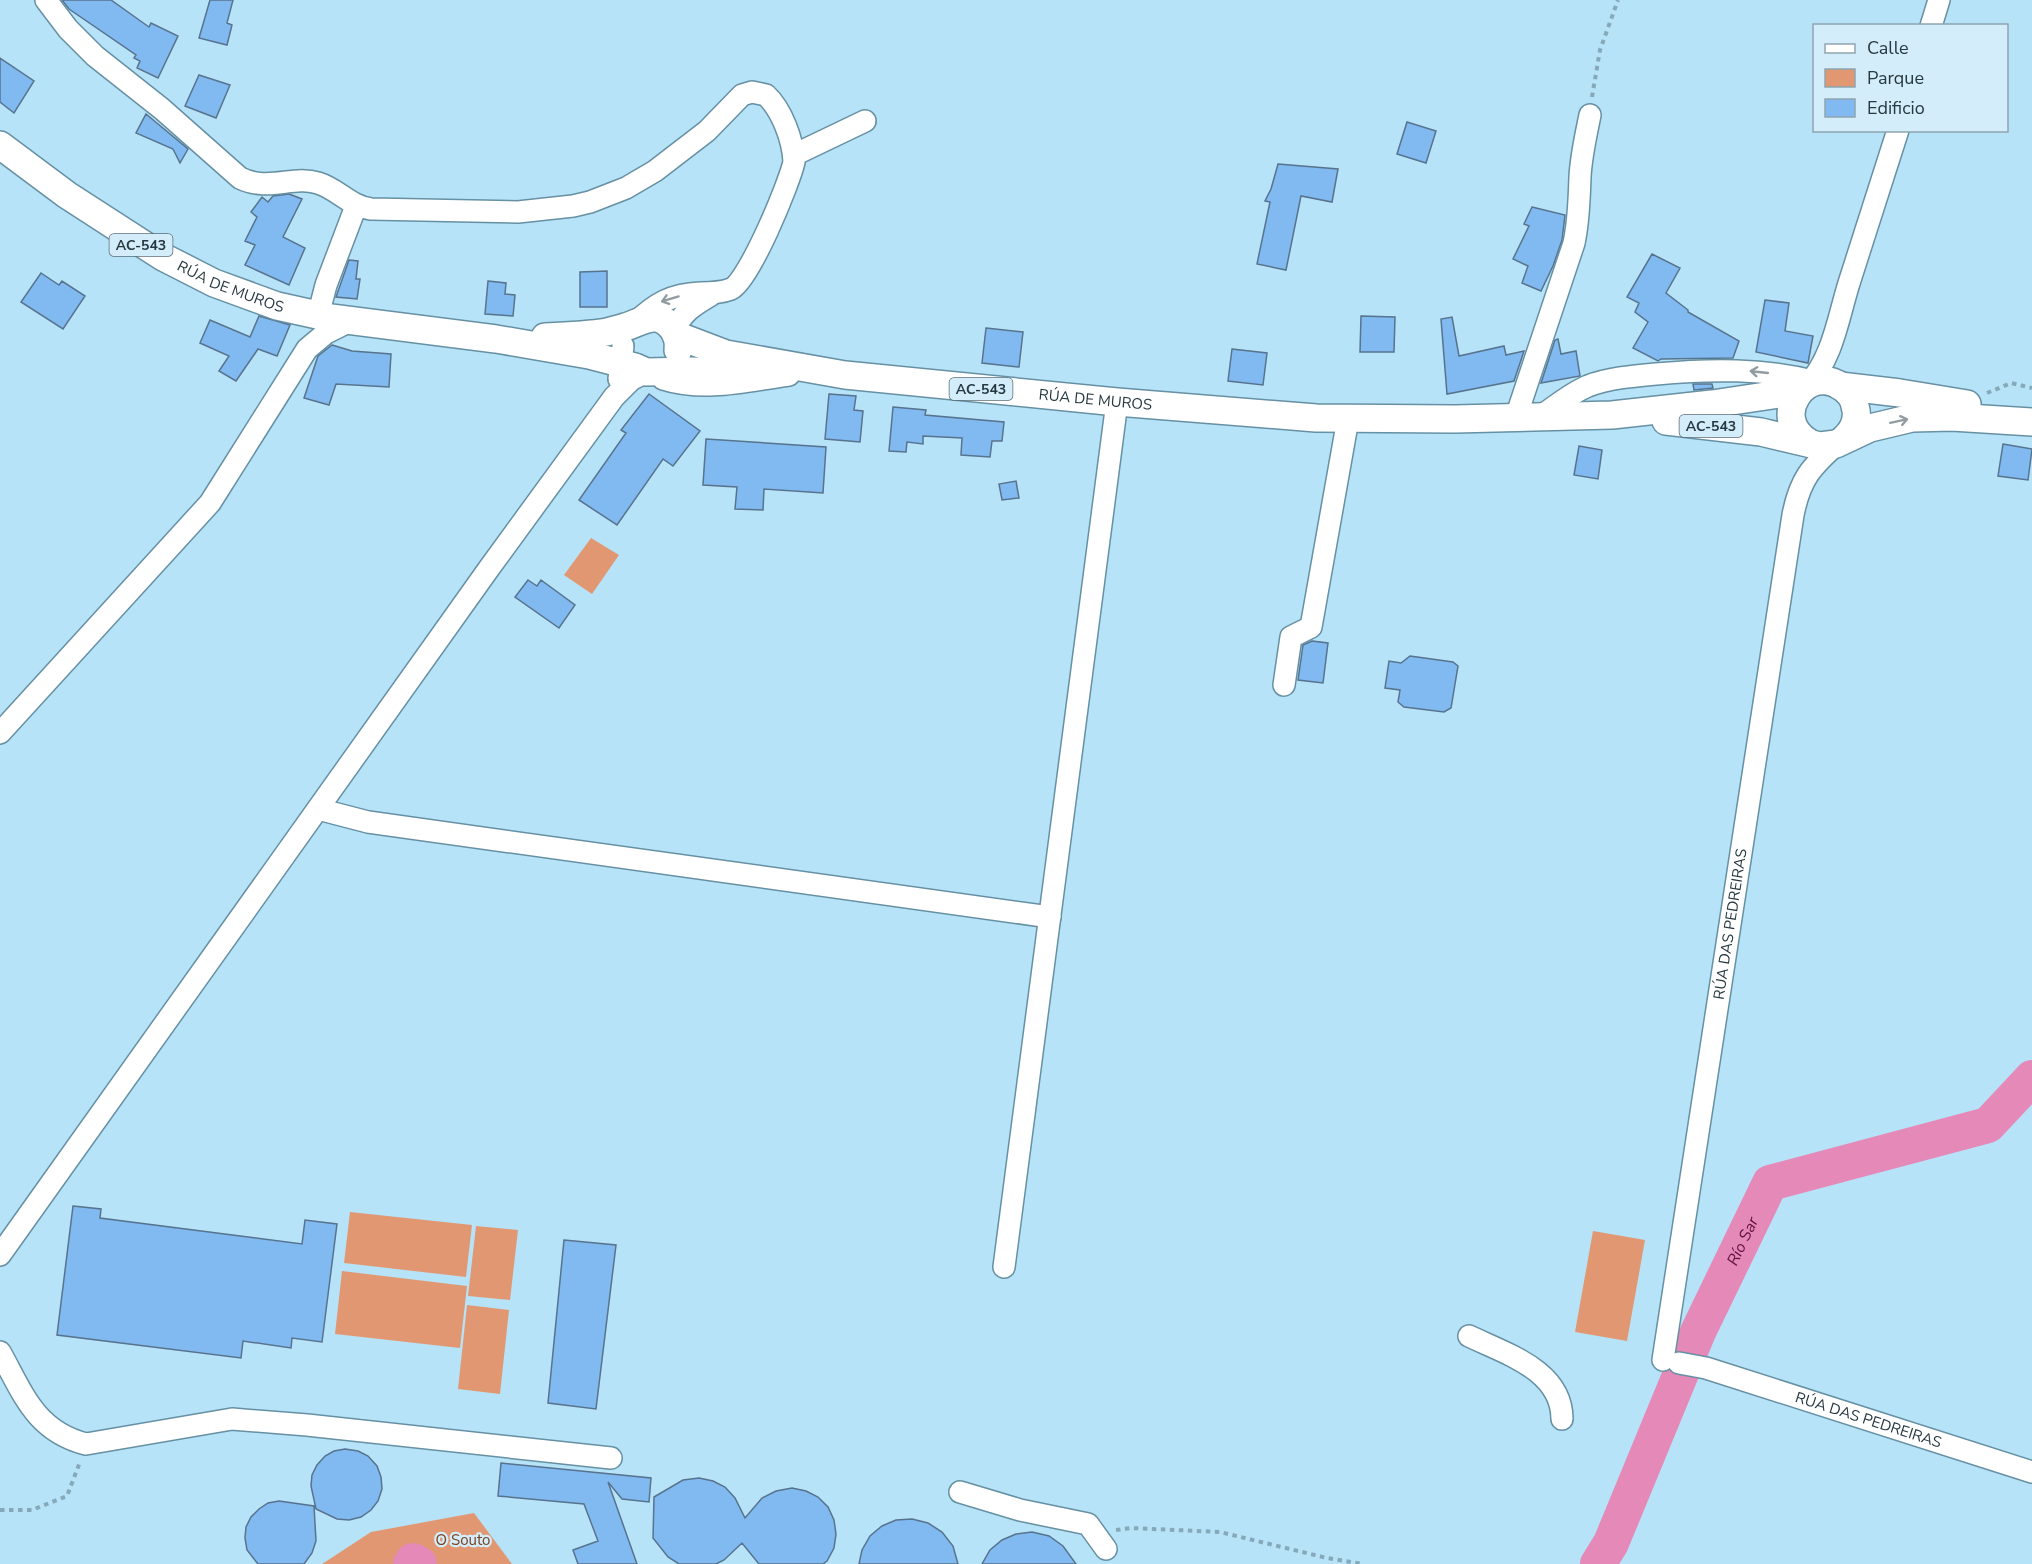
<svg xmlns="http://www.w3.org/2000/svg" width="2032" height="1564" font-family="'Nunito Sans',sans-serif">
<style>
.green{fill:#e19872}
.lines{fill:none;stroke-linecap:round;stroke-linejoin:round}
.river{stroke:#e489b8;stroke-width:36}
.building{fill:#80baf1;stroke:#57738e;stroke-width:1.5}
.minor-casing{stroke:#6690a3;stroke-width:24}
.major-casing{stroke:#6690a3;stroke-width:30}
.path{stroke:#85a9b9;stroke-width:4;stroke-dasharray:4.5 4.5;stroke-linecap:butt}
.minor{stroke:#fff;stroke-width:21}
.major{stroke:#fff;stroke-width:27}
.oneway{stroke:#929ca0}
.labels{text-anchor:middle;stroke-width:4.5;stroke-linejoin:round;paint-order:stroke}
.shield{fill:#d3edfa;stroke:#5a6e78;stroke-width:1.5}
.shield-label{font-size:14px;font-weight:bold;fill:#263840}
.street-label{font-size:15px;fill:#263840;stroke:#d3edfa}
.park-label{font-size:15px;fill:#7b411f;stroke:#d3edfa}
.water-label{font-size:16px;font-style:italic;fill:#621142;stroke:#d3edfa}
</style>
<rect width="100%" height="100%" fill="#b7e3f8"/>
<!-- green -->
<path class="green" d="M591,538L619,555L592,594L564,575Z
M350,1212L472,1225L466,1277L344,1263Z
M476,1226L518,1230L510,1300L468,1296Z
M1593,1231L1645,1240L1627,1341L1575,1332Z
M342,1271L467,1286L460,1348L335,1334Z
M467,1305L509,1310L500,1394L458,1389Z
M474,1513L512,1564H322L371,1532Z"/>
<g class="lines">
<!-- river -->
<g class="river">
<path d="M411,1564L413,1561L419,1564"/>
<path id="s1" d="M1598,1564L1611,1543L1698,1332L1770,1183L1988,1125L2032,1078"/>
</g>
</g>
<!-- building -->
<path class="building" d="M62,0H111L149,27L151,23L178,36L158,78L137,68L140,61L134,58L136,55L69,9Z
M210,0H233L227,23L232,25L227,45L199,38Z
M0,58L34,81L14,113L0,102Z
M199,75L230,85L216,118L185,106Z
M146,114L188,149L180,163L173,149L136,133Z
M1407,122L1436,131L1426,163L1397,154Z
M1278,164L1338,169L1332,202L1301,196L1286,270L1257,264L1270,202L1265,201L1271,189Z
M289,194L302,199L283,237L305,248L289,285L245,265L255,245L245,241L257,217L251,212L262,197L268,202L273,196Z
M1532,207L1565,215L1562,240L1553,266L1541,291L1522,283L1528,266L1513,259L1529,226L1524,224Z
M1652,254L1680,268L1666,293L1688,310V312L1739,341L1733,358L1661,359L1658,361L1633,348L1648,322L1635,312L1639,303L1627,297Z
M349,260L358,261L356,279H360L357,299L336,297Z
M607,271V307H580V272Z
M41,273L59,285L62,281L85,296L63,329L21,302Z
M488,281L506,283L505,294L515,295L513,316L485,314Z
M1765,300L1789,303L1785,331L1813,336L1808,363L1756,352Z
M259,316L290,325L277,356L258,349L236,381L219,371L229,356L200,343L210,320L250,337Z
M1361,316L1395,317L1394,352H1360Z
M1452,317L1459,356L1504,346L1506,355L1524,351L1514,381L1447,394L1441,319Z
M986,328L1023,332L1019,367L982,363Z
M1558,339L1561,354L1576,351L1580,376L1541,383L1555,340Z
M332,345L352,351L391,354L389,387L336,384L329,405L304,398L318,356Z
M1232,349L1267,353L1263,385L1228,381Z
M1693,384H1712L1713,388L1694,390Z
M649,394L700,431L673,466L663,459L617,525L579,500L626,433L621,430Z
M829,394L856,396L854,410L863,411L860,442L825,439Z
M893,407L926,410L925,415L1004,422L1002,441H992L990,457L961,455L962,438L923,436V444L907,442L906,452L889,451Z
M706,439L826,447L823,493L764,489L763,510L735,509L737,487L703,485Z
M2003,444L2032,449L2028,480L1998,476Z
M1579,446L1602,450L1598,479L1574,475Z
M1016,481L1019,498L1002,500L999,484Z
M528,580L537,586L541,580L575,605L559,628L515,597Z
M1312,641L1328,643L1323,683L1298,680L1303,645Z
M1410,656L1453,662L1458,666L1451,708L1444,712L1404,707L1398,702L1400,690L1385,688L1389,661L1401,663Z
M73,1206L101,1209L100,1218L302,1244L305,1220L337,1224L322,1342L292,1338L291,1348L243,1341L241,1358L57,1335Z
M564,1240L616,1245L596,1409L548,1403Z
M345,1449L358,1451L368,1456L377,1466L381,1477L382,1489L378,1501L371,1510L361,1517L349,1520L337,1519L316,1509L311,1486L312,1475L317,1465L325,1456L334,1451Z
M501,1463L651,1478L649,1502L622,1499L608,1482L637,1564H578L573,1550L598,1541L584,1504L498,1496Z
M699,1478L713,1481L725,1487L735,1498L745,1518L762,1498L776,1491L792,1488L806,1491L818,1497L828,1507L834,1520L836,1534L834,1548L827,1561L823,1564H759L742,1543L724,1560L716,1564H679L668,1557L653,1538L654,1497L683,1480Z
M279,1501L314,1506L316,1541L312,1553L304,1564H258L247,1550L245,1538L246,1527L251,1517L259,1509L268,1503Z
M912,1519L928,1523L942,1532L953,1546L958,1564H859L862,1550L870,1536L882,1526L896,1520Z
M1032,1532L1049,1536L1063,1546L1076,1564H982L990,1550L1002,1540L1016,1534Z"/>
<g class="lines">
<!-- minor casing -->
<g class="minor-casing">
<g id="minor">
<path d="M46,0L68,29L95,56L162,109L240,178C268,192 293,175 318,183C338,189 349,206 371,209L518,212L573,206L590,202L626,188L655,171L707,131L742,95L752,92L766,95C782,110 793,140 794,162C789,184 749,281 731,289C721,293 711,293 700,293C671,294 655,304 635,323"/>
<path d="M1931,26L1939,0"/>
<path d="M794,155L865,121"/>
<path d="M318,316L326,285L356,206"/>
<path d="M674,331C682,312 694,305 711,295"/>
<path d="M619,379L623,346"/>
<path d="M663,379C704,392 747,381 789,375"/>
<path d="M1807,386C1834,356 1838,317 1850,280C1866,230 1882,180 1898,130"/>
<path d="M1541,416C1556,406 1571,393 1588,386C1609,378 1634,376 1656,374C1710,369 1764,368 1817,382"/>
<path d="M1516,417L1574,243C1579,220 1579,200 1580,177C1581,156 1586,135 1590,115"/>
<path d="M1284,685L1291,637L1311,627L1348,419"/>
<path d="M0,733L210,503L307,349L326,333L350,321"/>
<path d="M318,809L368,822L1050,917"/>
<path d="M0,1255L490,567L614,397L631,380L646,372"/>
<path d="M1004,1267L1117,402"/>
<path d="M1469,1336C1506,1354 1562,1370 1562,1419"/>
<path d="M0,1352C23,1393 35,1431 86,1444L232,1419L307,1425L611,1458"/>
<path id="s2" d="M1663,1360L1793,515C1800,479 1811,467 1838,443"/>
<path id="s3" d="M1679,1363L1706,1368L2032,1472"/>
<path d="M960,1492L1020,1510L1088,1524L1106,1549"/>
</g>
</g>
<!-- major casing -->
<g class="major-casing">
<g id="major">
<path id="s4" d="M0,145L67,195L163,257L214,283L277,306L331,318L496,339L589,355L635,367L646,372L692,371L756,375"/>
<path id="s5" d="M676,335L726,354L845,375L1117,402L1316,418L1455,419L1612,415L1712,404L1800,391"/>
<path d="M545,337C566,336 587,335 607,332C613,330 619,329 625,327C642,322 657,309 672,328C678,335 679,342 678,350"/>
<path d="M1840,386L1900,393L1967,404"/>
<path d="M1666,421L1761,432L1820,446L1836,444L1870,428L1912,418L1952,417L2032,422"/>
<path d="M1808,442C1768,417 1807,362 1842,387C1849,392 1854,398 1855,406C1859,419 1854,430 1844,439"/>
</g>
</g>
<!-- path -->
<path class="path" d="M1592,97L1600,50L1618,0
M1987,393L2011,383L2032,388
M0,1510H32L67,1496L80,1462
M1116,1530L1131,1528L1220,1532L1327,1558L1363,1564"/>
<!-- minor -->
<use href="#minor" class="minor"/>
<!-- major -->
<use href="#major" class="major"/>
</g>
<!-- one-way arrows -->
<defs><path id="oneway-shaft" d="M-6 0H5M1.5-3L5.5 0L1.5 3" fill="none" stroke-width="1.6" stroke-linecap="round" stroke-linejoin="round" transform="scale(1.5)"/></defs>
<g class="oneway">
<use href="#oneway-shaft" transform="translate(670 299) rotate(163)"/>
<use href="#oneway-shaft" transform="translate(1759 372) rotate(-174)"/>
<use href="#oneway-shaft" transform="translate(1899 421) rotate(-12)"/>
</g>
<g class="labels">
<!-- shield labels -->
<g class="shield">
<rect x="109.5" y="234" width="63" height="22" rx="4.5"/>
<rect x="949.5" y="378" width="63" height="22" rx="4.5"/>
<rect x="1679.5" y="415" width="63" height="22" rx="4.5"/>
</g>
<g class="shield-label">
<text x="141" y="250">AC-543</text>
<text x="981" y="394">AC-543</text>
<text x="1711" y="431">AC-543</text>
</g>
<!-- street labels -->
<g class="street-label">
<text dy="5" stroke="none"><textPath href="#s4" startOffset="272">RÚA DE MUROS</textPath></text>
<text dy="5" stroke="none"><textPath href="#s5" startOffset="426">RÚA DE MUROS</textPath></text>
<text dy="5" stroke="none"><textPath href="#s2" startOffset="441">RÚA DAS PEDREIRAS</textPath></text>
<text dy="5" stroke="none"><textPath href="#s3" startOffset="198">RÚA DAS PEDREIRAS</textPath></text>
</g>
<!-- park labels -->
<g class="park-label">
<text x="463" y="1545">O Souto</text>
</g>
<!-- water labels -->
<g class="water-label">
<text dy="6" stroke="none"><textPath href="#s1" startOffset="354">Río Sar</textPath></text>
</g>
</g>
<!-- legend -->
<rect x="1813" y="24" width="195" height="108" fill="#d3edfa" stroke="#8ea5b0" stroke-width="1.5"/>
<rect x="1825" y="44" width="30" height="9" fill="#ffffff" stroke="#8ea5b0" stroke-width="1.5"/>
<text x="1867" y="54" font-size="18" fill="#263840">Calle</text>
<rect x="1825" y="69" width="30" height="18" fill="#e19872" stroke="#8ea5b0" stroke-width="1.5"/>
<text x="1867" y="84" font-size="18" fill="#263840">Parque</text>
<rect x="1825" y="99" width="30" height="18" fill="#80baf1" stroke="#8ea5b0" stroke-width="1.5"/>
<text x="1867" y="114" font-size="18" fill="#263840">Edificio</text>
</svg>
